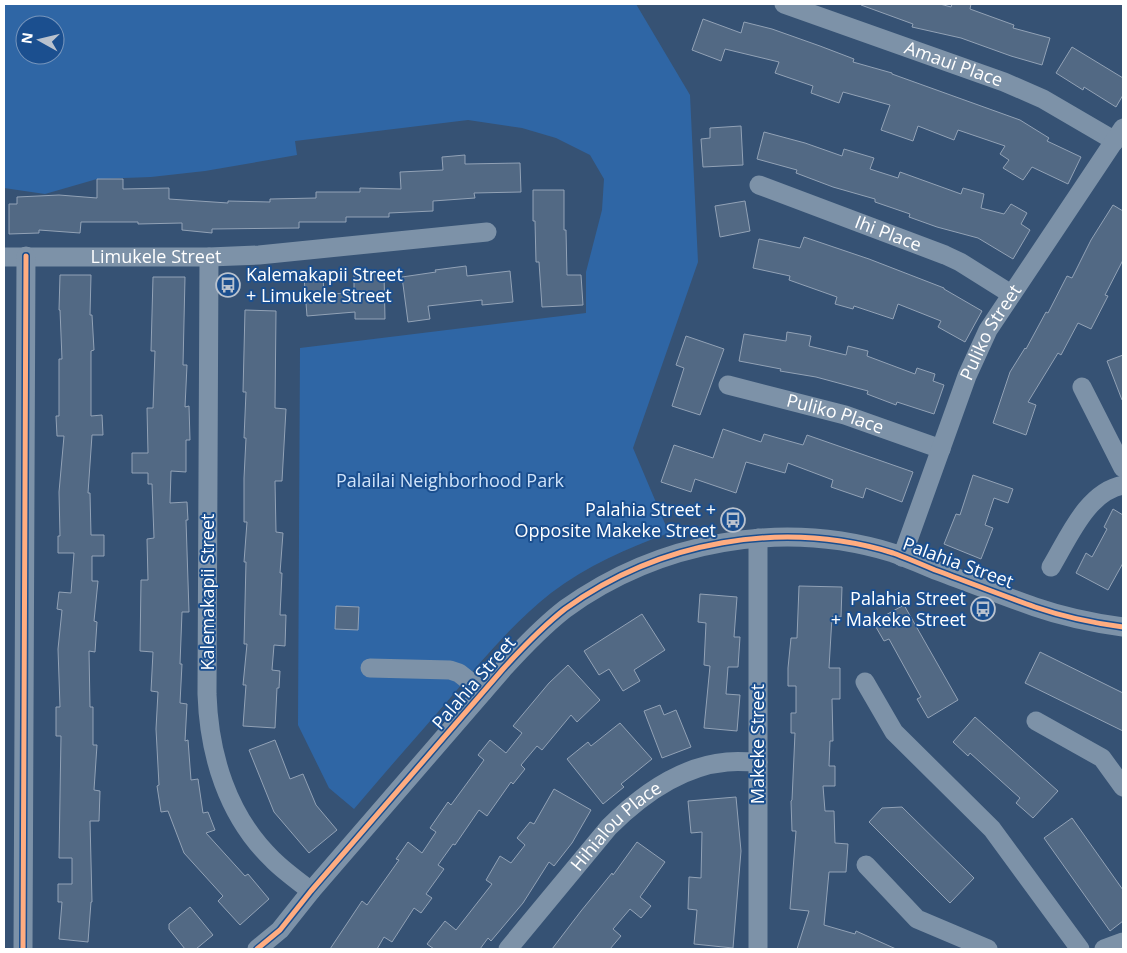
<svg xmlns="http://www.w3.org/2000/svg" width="1127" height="953" font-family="'Open Sans',sans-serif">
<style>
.green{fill:#2f66a5;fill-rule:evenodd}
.building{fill:#526984;stroke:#92a2b6}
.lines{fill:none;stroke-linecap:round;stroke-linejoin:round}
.minor{stroke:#7d92a8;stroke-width:19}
.cycleway-casing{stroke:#1b4f8f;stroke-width:8}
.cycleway{stroke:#ffac80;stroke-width:5}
.labels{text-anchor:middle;stroke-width:4;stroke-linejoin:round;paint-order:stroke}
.street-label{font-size:18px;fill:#fff;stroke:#1b4f8f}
.poi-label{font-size:18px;fill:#fff;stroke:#1b4f8f;text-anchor:end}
.park-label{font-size:18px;fill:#cfe3fa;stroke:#1b4f8f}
</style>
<rect width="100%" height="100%" fill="#365274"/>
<!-- green -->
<path class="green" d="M4,4H636L690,95L698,262L633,448L669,533C627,548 587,566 551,593C513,623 482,660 451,697C419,734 386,771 354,809L329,788L298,725L300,348L586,313V272L602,210L604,179L590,155L556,138L522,128L468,120L295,141L297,155L205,171L151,177L97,179L45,194L4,188ZM25,25H55V55H25Z"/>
<!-- building -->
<path class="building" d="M861,4H940L951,7L952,4H971L970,9L1014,25L1013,28L1050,38L1042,65L1011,56L961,38L912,27L913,24L861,5Z
M703,19L741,33L744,22L772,29L820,46L854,59L853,62L892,73V74L1020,120L1049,138L1047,141L1081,157L1068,184L1032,167L1023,180L1003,168L1009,160L1000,154L1005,146L958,130L954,140L918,126L913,141L881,130L890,105L843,92L839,103L811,93L813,86L775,73L779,62L725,49L721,61L692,50Z
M1072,47L1123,78V95L1116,107L1084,87L1083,90L1056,73Z
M741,126L743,165L703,167L701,139L710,138V128Z
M764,132L805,143L842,156L844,149L874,158L870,169L898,178L900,172L961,194L963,188L984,194L981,208L1004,214L1011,204L1027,213L1021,224L1030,230L1013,259L978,238L937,227L909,217L910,214L875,202V199L833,187L796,173L797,170L757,159Z
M465,155V164L520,163L521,192L474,193L475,198L433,201V211L389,213V217H346V222H299V228L212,229V233L182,230V223L138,224V222H81L80,233L39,230V233L9,234V204H17V197L59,195L97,198V179H123V189L169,188V199L228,203V201L270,202V199L316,198V192H360V188L401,189L400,172L443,170L442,157Z
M533,190H564V230H566L567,275H581L583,305L542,307L539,262H536L535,221H533Z
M745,201L750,231L720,237L715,206Z
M1113,205L1123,211V260L1105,295L1108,296L1091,329L1078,323L1061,355L1058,353L1028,402L1036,405L1026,435L993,423L1010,372L1025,348L1026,349L1046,312L1048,313L1067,276L1072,278L1091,240Z
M804,237L869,259L944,288V289L982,311L965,342L938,327L941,321L898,304L893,319L854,306L853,309L835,304L837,297L789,280L790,276L753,268L759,239L800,248Z
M466,266L467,276L510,271L513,302L482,305V300L428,306L430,319L408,322L402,277L436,272L435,270Z
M384,273L385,319H355V312L307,316L304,277L323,275L324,295L354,292V274Z
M60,275H91L90,315H92L94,350L91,351V416L102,415L103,435H92L88,493H90L91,535H104V556H92V581H98L94,621L97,622L95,652L89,651L90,707H93V745H97L94,790L100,791L99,821H90L92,902H91L88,942L59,939L62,902H58V884H72V858H59L61,736H56V707H60L58,649L62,610L57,609L59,592L71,593L74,553H58V536H60L59,492L64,436H57L56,416H59V359H62L60,310H59Z
M153,277H185L183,365H187L185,407L189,406L190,440H186V472L171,471L170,503L187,502L188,520H186L189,612H182L180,664H182L180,703L187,704L185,741L188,740L191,780L198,779L203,813L208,812L215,830L206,833L245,876L248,874L269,899L240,925L218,901L223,896L184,853L168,811L161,812L157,786L159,785L156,729L158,692L151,691L153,652L140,651L141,580H148L147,539L154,538L152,484H148V473H132V453H148L147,408H153L155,351H151Z
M245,310L276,311L275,408L286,409L282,481H275L276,532L283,533L280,573H282L280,615H286L285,646L274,645L272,670L280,671L279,688H277L275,728L243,726L246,685H243L247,644H244L246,562H244L247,522H244V478L246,438H244L246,392H243Z
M787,332L811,336L809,346L846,355L848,346L868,351L867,356L915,374L917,368L935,374L933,381L944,385L934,414L897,402L896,405L867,394L868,391L816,377L780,371L781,369L739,361L744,334L786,341Z
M686,336L724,349L700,415L672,406L684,368L676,365Z
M1123,355V400H1122L1107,361Z
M723,429L761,442L764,434L803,445L807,435L913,472L902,502L866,488L863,498L831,487L833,480L788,463L785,473L746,462L736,493L695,479L691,492L661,482L674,445L713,458Z
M973,475L1013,489L1008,503L994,498L985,525L993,528L981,559L944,544L956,514L960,515Z
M1113,509L1123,515V563L1108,590L1076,573L1086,553L1092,557L1107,529L1104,527Z
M799,586L842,587L841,617H832L829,668H840V699H832L833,741H830L829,766H835V786H823L825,811H834L835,843L848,844L846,872H829L824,925L855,934L856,931L896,949H797L809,911L790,909L796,831H792L791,801L792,800L795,733H791V713H796V686H788V668L791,638H797Z
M700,594L737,597L734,637H740L738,667H728L726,694L740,695L737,731L704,728L710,666L704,665L706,623L698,622Z
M904,605L958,700L928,718L917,699L921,697L889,639L884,641L873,622Z
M336,606L359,607L358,630L335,629Z
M642,614L665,650L634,670L640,681L623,691L609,669L599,675L584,651Z
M1040,652L1123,693V731L1025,683Z
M568,665L600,700L577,722L571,715L542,750L537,746L521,765L525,769L513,784L511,782L487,816L479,810L455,845L453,844L438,865L444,869L426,894L432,898L421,913L414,908L392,942L384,937L377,949H330L362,901L367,905L399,860L396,859L408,842L422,853L436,832L430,828L448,802L451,805L484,760L478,755L490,740L506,753L522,733L513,726L549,683Z
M660,705L664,715L676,710L691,747L662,758L644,711Z
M975,717L1058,791L1033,818L1016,803L1020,798L970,753L968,756L953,742Z
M620,723L652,759L621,784L624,787L603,804L567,759L588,742L591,746Z
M275,740L290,779L303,774L316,805L337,830L309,853L274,812L249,750Z
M554,789L591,810L572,843L554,866L549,862L523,903L491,941L488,938L480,949H434L427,944L445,921L456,930L492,884L486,880L500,856L511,863L525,845L517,838L530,822L534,824Z
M736,797L741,851L733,948L694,944L697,910L688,909L689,877L701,878L702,832L691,833L688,801Z
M902,807L974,878L950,903L869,822L882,808Z
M1072,818L1123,890V921L1110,931L1044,838Z
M637,842L665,862L640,897L651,906L641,918L630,909L613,929L621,936L610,949H552L581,911L612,873L613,875Z
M190,907L213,935L196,949H185L169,929V924Z"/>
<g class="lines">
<!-- minor -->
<g class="minor">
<path id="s1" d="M784,4L1004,82L1043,99L1115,141"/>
<path id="s2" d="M759,185L945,255L960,262L1011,294"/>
<path id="s3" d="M4,257H209L259,255L487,232"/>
<path d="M209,257L207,694C209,754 227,816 273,860C284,871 298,881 311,891"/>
<path id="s4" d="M728,385L845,415L941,449"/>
<path d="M1082,387L1123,468"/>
<path d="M758,538V949"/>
<path id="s5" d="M902,557L967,376L988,330L1123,128"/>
<path d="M1051,567C1069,537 1087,492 1123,485"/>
<path d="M370,668L450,670L459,673L483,692"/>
<path d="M865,682L894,732L992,829L1080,949"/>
<path d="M1036,721L1102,758L1123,787"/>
<path d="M866,865L917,919L988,949"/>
<path d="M23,949L26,256"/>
<path d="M257,949L280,930L311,891L503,669C522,648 542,627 565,609C659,541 782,519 893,553C907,558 921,564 935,570C968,582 1001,595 1035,607C1064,617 1093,623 1123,627"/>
<path id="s6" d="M508,949L609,827C640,796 681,766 727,762C737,761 748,762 758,762"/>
<path d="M1104,949L1123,942"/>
</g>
<!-- cycleway casing -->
<g class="cycleway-casing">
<path id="cycleway" d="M23,949L26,256
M257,949L280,930L311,891L503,669C522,648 542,627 565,609C659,541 782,519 893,553C907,558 921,564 935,570C968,582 1001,595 1035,607C1064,617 1093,623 1123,627"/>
</g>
<!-- cycleway -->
<use href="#cycleway" class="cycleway"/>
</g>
<!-- icons -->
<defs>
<g id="bus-ring" transform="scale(1.25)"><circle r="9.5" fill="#1b4f8f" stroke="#b9c2ce" stroke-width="1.5"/><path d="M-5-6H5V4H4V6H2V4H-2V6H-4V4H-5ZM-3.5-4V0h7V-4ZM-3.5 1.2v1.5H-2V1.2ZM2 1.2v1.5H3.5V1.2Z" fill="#b9c2ce"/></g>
</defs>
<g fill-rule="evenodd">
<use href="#bus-ring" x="228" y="285"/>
<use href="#bus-ring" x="733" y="520"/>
<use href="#bus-ring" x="983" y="609"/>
</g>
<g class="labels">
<!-- street labels -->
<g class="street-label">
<text dy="6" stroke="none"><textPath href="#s1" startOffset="180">Amaui Place</textPath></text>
<text dy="6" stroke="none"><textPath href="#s2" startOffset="138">Ihi Place</textPath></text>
<text dy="6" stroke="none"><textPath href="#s3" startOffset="152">Limukele Street</textPath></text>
<text dy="6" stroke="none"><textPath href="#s5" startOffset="242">Puliko Street</textPath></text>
<text dy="6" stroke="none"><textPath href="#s4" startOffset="111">Puliko Place</textPath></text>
<text transform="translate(958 563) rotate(20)" y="6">Palahia Street</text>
<text transform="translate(208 592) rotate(-90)" y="6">Kalemakapii Street</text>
<text transform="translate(474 683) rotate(-49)" y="6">Palahia Street</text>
<text transform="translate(758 744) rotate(-90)" y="6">Makeke Street</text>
<text dy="6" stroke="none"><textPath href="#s6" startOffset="164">Hihialou Place</textPath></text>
</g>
<!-- poi labels -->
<g class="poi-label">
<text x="246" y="281" text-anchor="start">Kalemakapii Street<tspan x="246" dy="21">+ Limukele Street</tspan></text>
<text x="716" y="516">Palahia Street +<tspan x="716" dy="21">Opposite Makeke Street</tspan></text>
<text x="966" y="605">Palahia Street<tspan x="966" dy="21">+ Makeke Street</tspan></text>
</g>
<!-- park labels -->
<g class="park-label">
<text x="450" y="487">Palailai Neighborhood Park</text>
</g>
</g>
<!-- border -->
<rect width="1127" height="953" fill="none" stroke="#ffffff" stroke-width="10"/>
<!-- north arrow -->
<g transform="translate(40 40) rotate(278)"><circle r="24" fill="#1b4f8f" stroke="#7695bc"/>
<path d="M0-4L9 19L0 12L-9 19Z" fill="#b9c2ce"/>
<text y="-8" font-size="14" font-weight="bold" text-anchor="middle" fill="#ffffff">N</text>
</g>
</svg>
